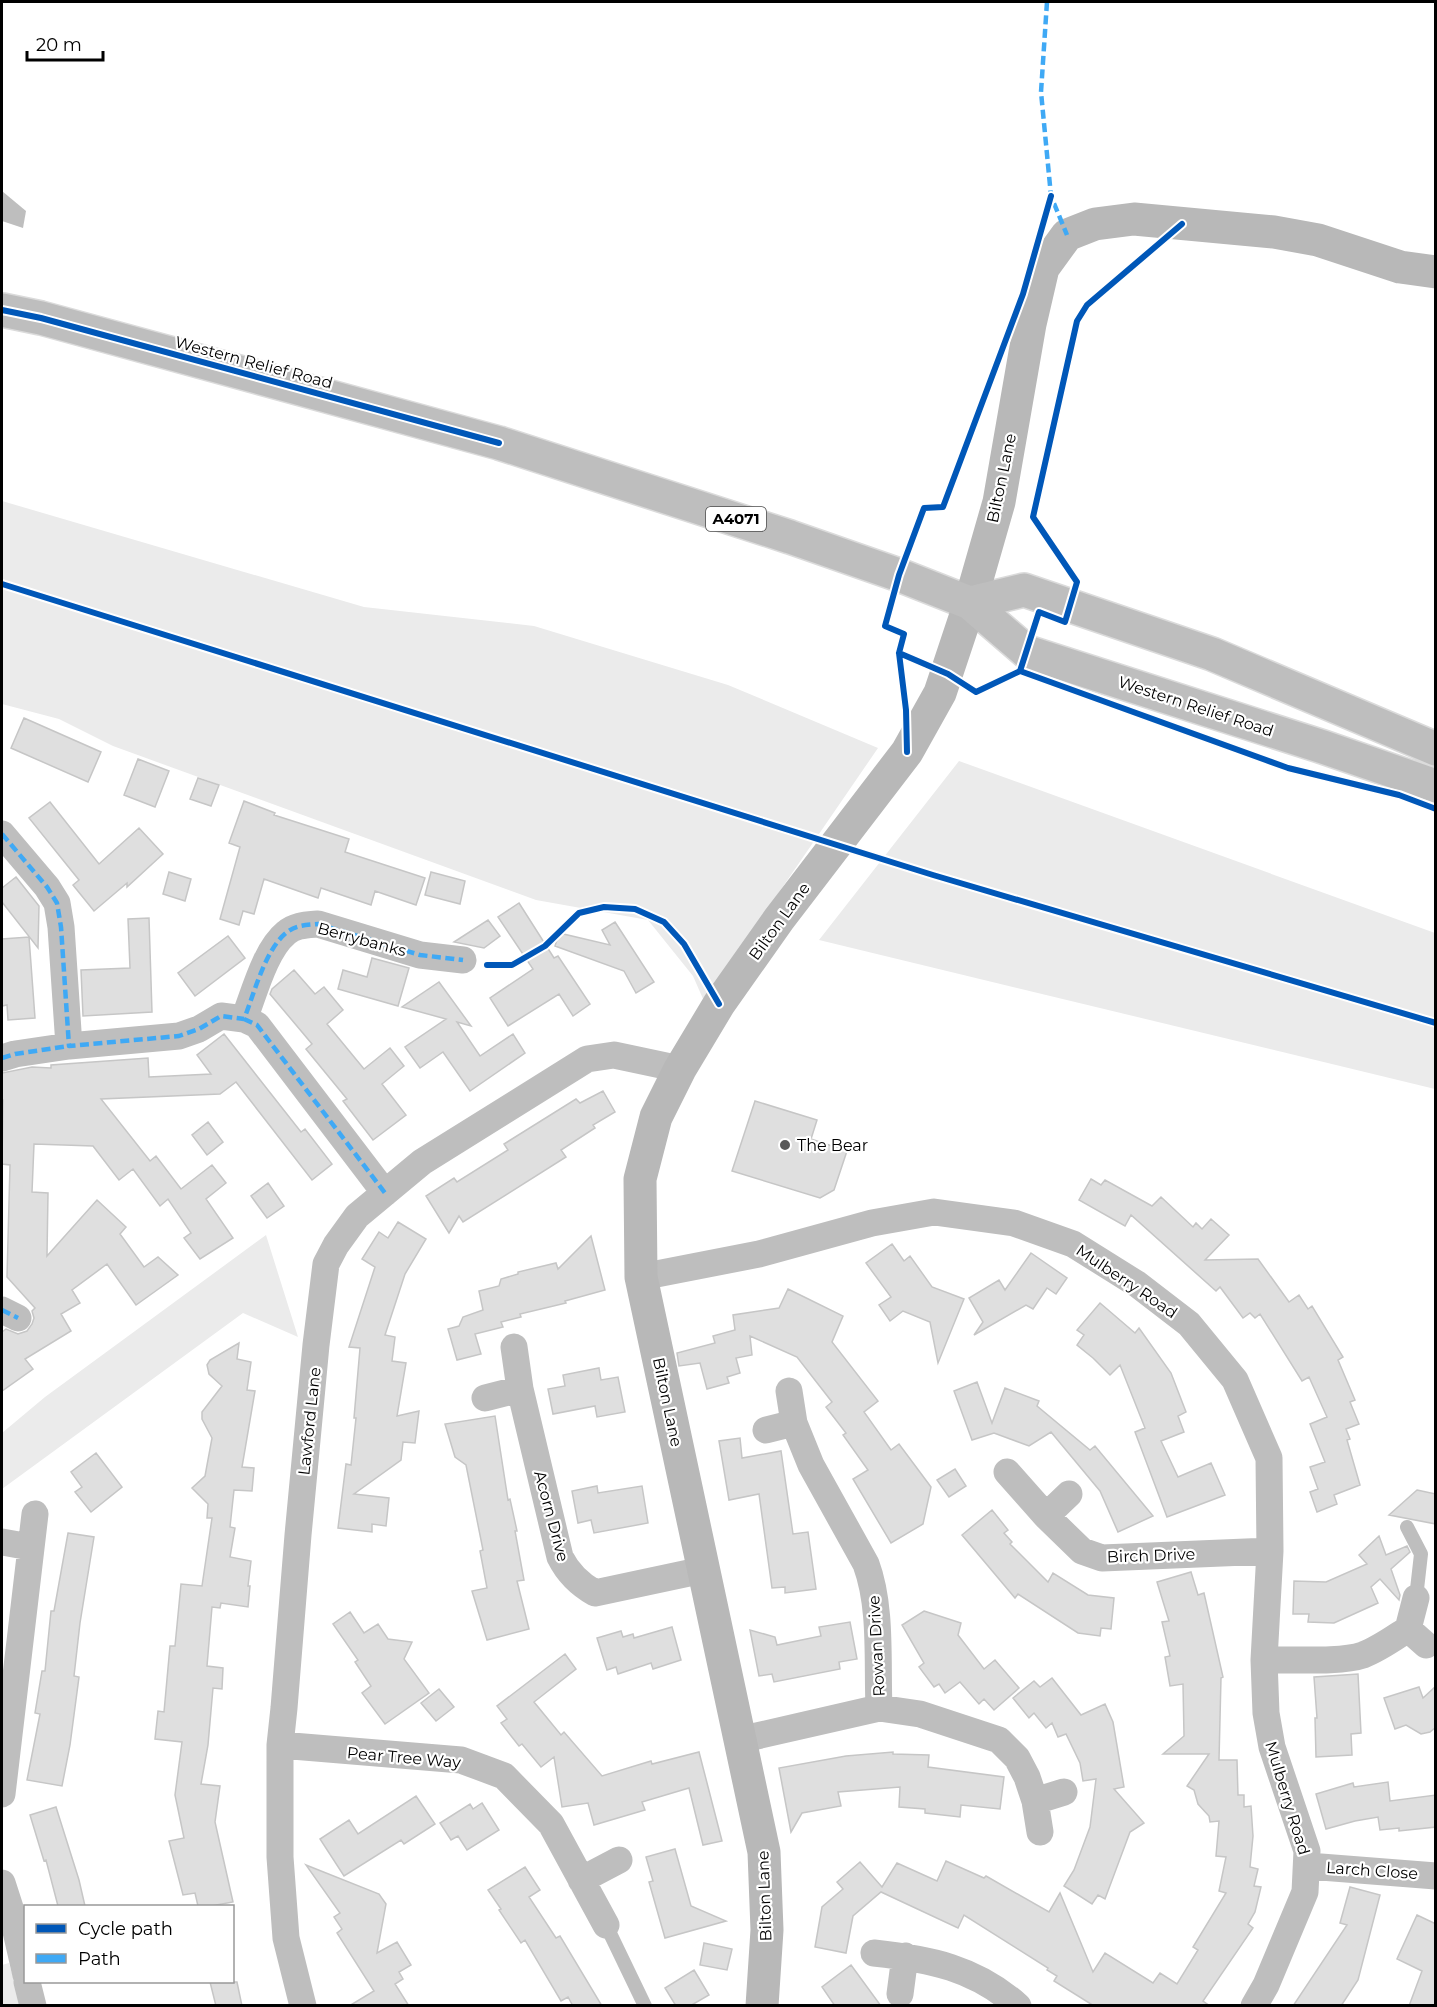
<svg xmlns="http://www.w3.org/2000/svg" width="1437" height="2007" font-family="Montserrat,sans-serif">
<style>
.green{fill:#ebebeb}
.water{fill:#bebebe}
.building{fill:#dfdfdf;stroke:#c6c6c6;stroke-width:1.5}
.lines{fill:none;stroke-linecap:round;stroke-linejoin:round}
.highway-casing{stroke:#dbdbdb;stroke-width:36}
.lane{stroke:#bebebe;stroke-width:14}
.street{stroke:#bebebe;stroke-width:27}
.secondary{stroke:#b8b8b8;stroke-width:33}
.highway{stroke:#bebebe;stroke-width:33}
.quiet{stroke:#3fa9f5;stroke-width:4.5;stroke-dasharray:9 4.5;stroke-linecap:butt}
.cycleway-casing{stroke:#fff;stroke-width:10}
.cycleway{stroke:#0057b8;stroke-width:6}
.poi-dot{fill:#595959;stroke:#fff;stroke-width:2}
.labels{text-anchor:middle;stroke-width:4.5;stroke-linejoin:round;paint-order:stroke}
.shield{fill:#fff;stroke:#4c4c4c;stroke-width:1.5}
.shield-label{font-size:15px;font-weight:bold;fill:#000}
.street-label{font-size:16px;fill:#000;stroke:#fff}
.poi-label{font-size:16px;fill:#000;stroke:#fff;text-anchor:start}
</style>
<rect width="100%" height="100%" fill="#fff"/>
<!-- green -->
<path class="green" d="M2,501L364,607L534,626L728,685L878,748L762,917L707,1008L693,976L648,920L536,900L113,746L59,719L2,704Z
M959,761L1435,933V1089L819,940Z
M266,1235L298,1337L243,1313L2,1489V1433L45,1397Z
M9,1963L21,2005L2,2006V1965Z"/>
<!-- water -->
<path class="water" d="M2,191L26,211L23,228L2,221Z"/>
<!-- building -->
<path class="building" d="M24,718L101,752L88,782L11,748Z
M138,759L169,771L155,807L124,795Z
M198,778L219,785L211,806L190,799Z
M244,801L275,813L274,815L349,839L345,852L425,878L416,905L375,891L371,905L321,888L318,898L264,879L254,914L243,911L239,925L220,919L240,847L229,843Z
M50,802L99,864L139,828L163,854L127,887V883L94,911L73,885L79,880L29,818Z
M169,872L191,879L185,901L163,894Z
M431,872L465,881L460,904L425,895Z
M16,877L39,906L38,948L2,902V888Z
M519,903L554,958L558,956L590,1004L573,1016L559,994L508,1026L490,998L533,969L498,917Z
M149,918L152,1012L83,1016L81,970L130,968L128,919Z
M488,920L500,936L484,948L454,942Z
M615,922L654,982L636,993L624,971L555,946L559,933L610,945L602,930Z
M228,936L245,958L195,996L178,973Z
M29,937L35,1018L8,1020L7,1005L2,1006V939Z
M372,958L409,968L398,1006L338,989L343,970L367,977Z
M294,970L315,994L324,987L343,1010L327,1024L364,1069L390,1048L404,1066L382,1084L406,1115L373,1140L343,1101L347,1099L306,1049L312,1044L270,994L272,989Z
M439,982L471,1026L457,1022L480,1056L513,1034L525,1053L470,1091L443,1052L420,1068L405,1047L446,1019L402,1007Z
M224,1034L301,1132L305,1129L332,1164L312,1180L236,1082L220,1094L101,1099L150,1161L156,1156L181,1189L212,1165L226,1183L206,1199L233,1238L200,1259L184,1238L191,1233L168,1199L160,1206L133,1169L119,1180L93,1146L34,1144L32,1192L48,1193L47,1256L97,1200L126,1227L120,1234L144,1267L158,1257L178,1275L136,1305L107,1264L72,1290L80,1303L61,1314L71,1331L25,1359L33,1369L2,1391V1332L6,1329L18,1334L27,1331L32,1324L34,1318L32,1311L35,1308L7,1277L10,1165L2,1164L3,1100H2V1073L32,1067L51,1068V1065L148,1058L149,1077L211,1074L197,1055Z
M603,1091L615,1112L593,1125L595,1128L561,1150L566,1157L463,1222L459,1216L449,1233L426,1196L454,1178L457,1182L508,1150L504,1144L576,1099L580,1103Z
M755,1101L817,1120L811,1139L847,1151L834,1190L820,1198L732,1171Z
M208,1122L223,1142L207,1155L192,1135Z
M1091,1179L1101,1185L1105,1180L1152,1206L1161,1197L1193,1227L1196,1223L1202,1229L1211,1219L1229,1235L1205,1260L1258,1259L1289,1302L1299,1295L1308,1309L1312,1306L1343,1357L1338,1360L1355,1400L1350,1402L1359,1424L1346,1429L1350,1439L1347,1440L1360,1485L1334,1495L1337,1504L1317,1512L1310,1492L1318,1489L1310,1467L1325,1462L1310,1424L1327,1417L1309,1377L1302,1381L1260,1314L1255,1318L1250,1313L1243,1318L1220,1287L1216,1291L1131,1215L1125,1226L1079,1200Z
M268,1183L284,1206L267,1218L251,1196Z
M398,1222L426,1239L405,1274L385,1335L395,1337L392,1361L406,1363L397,1416L419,1411L415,1443L403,1442L401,1460L354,1494L389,1498L386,1526L372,1524V1532L338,1528L346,1464L351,1465L356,1418H354L360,1348L349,1347L375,1267L362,1259L379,1232L388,1238Z
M591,1236L605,1290L565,1301L566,1303L520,1314L521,1317L501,1322L503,1327L475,1334L481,1354L457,1360L448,1329L459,1326L463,1317L483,1310L479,1291L499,1286L501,1279L518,1274V1272L556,1263L558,1269Z
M892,1244L904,1261L910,1256L932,1287L964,1299L938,1363L930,1322L903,1311L890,1321L879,1305L891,1297L866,1263Z
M1031,1253L1067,1278L1056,1294L1047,1288L1033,1309L1026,1305L974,1335L983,1322L969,1298L999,1280L1005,1290Z
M788,1289L843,1316L832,1342L878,1401L864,1412L891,1450L899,1444L931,1487L923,1524L891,1543L853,1479L868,1470L843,1435L846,1433L826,1407L832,1402L797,1357L750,1336L752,1355L736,1358L740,1373L727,1377L729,1383L707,1389L700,1363L679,1366L677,1353L715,1343L713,1336L735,1330L733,1315L779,1308Z
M1100,1303L1135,1333L1139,1328L1171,1373L1186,1412L1178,1416L1184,1432L1161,1441L1178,1477L1211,1463L1225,1495L1167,1517L1135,1432L1145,1428L1120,1365L1110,1375L1093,1358L1077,1345L1084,1335L1077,1330Z
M239,1343L237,1359L251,1362L247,1390L255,1391L242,1467L254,1468L252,1491L234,1490L230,1527L235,1528L230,1557L251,1561L248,1586H250L248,1607L221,1603L220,1608L212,1607L207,1666L223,1668L222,1689L213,1688L208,1745L201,1784L220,1786L215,1822L233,1902L211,1906H198L195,1893L183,1895L169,1841L184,1838L175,1795L182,1742L155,1739L158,1711L164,1712L170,1646H175L181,1584L202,1586L212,1518H207L208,1504L192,1488L205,1476L212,1438L202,1419V1412L222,1386L209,1374L207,1365L210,1360Z
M599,1368L601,1380L618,1377L625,1412L597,1417L595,1406L553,1414L548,1389L565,1386L563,1375Z
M977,1382L992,1423L1005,1388L1039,1401L1037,1406L1090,1450L1095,1446L1153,1516L1118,1532L1100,1491L1051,1432L1029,1446L994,1433L972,1440L954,1391Z
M495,1416L508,1500L510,1499L517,1531H515L524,1580L517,1581L529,1629L487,1640L472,1591L487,1588L480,1551L483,1550L466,1465L455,1457L445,1424Z
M740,1438L742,1458L781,1451L793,1534L808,1532L816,1589L785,1593V1587L772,1588L759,1494L729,1500L719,1441Z
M96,1453L122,1487L91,1512L75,1492L82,1487L71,1472Z
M955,1469L966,1486L949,1497L937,1480Z
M597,1486L598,1493L642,1486L648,1523L594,1533L591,1520L578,1523L572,1491Z
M1417,1490L1436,1494V1524L1389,1515Z
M992,1510L1008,1530L1004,1533L1012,1542L1010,1544L1048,1582L1053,1573L1088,1595L1114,1598L1111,1629L1101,1628L1100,1636L1078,1633L1018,1594L1015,1598L962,1535Z
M68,1533L94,1537L80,1623L74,1676L79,1677L70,1745L62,1786L27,1780L40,1714L35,1713L42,1671H45L51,1611H54Z
M1379,1536L1386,1555L1407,1546L1410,1552L1391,1569L1400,1595L1399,1600L1380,1579L1371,1587L1378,1603L1334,1623L1308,1622L1309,1614H1293L1294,1581L1326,1582L1367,1564L1359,1555Z
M1191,1572L1198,1595L1204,1593L1223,1677L1221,1678L1219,1760H1237L1238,1795H1244V1807L1251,1806L1253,1836L1250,1867L1258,1869L1254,1886L1261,1887L1255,1912L1248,1924L1253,1928L1203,2001L1210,2006H1094L1054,1981L1057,1976L1047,1970L1048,1968L964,1915L958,1928L881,1892L853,1916L846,1953L815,1947L822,1907L843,1889L837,1882L860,1862L882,1887L897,1863L937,1881L946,1861L984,1878L986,1876L1049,1912L1060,1893L1093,1972L1105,1953L1153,1983L1160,1973L1177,1984L1198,1950L1193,1947L1226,1893L1219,1891L1226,1857L1216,1856L1219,1821L1210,1822L1209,1816L1198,1804L1194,1790L1187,1786L1209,1754H1163L1184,1736L1183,1684L1170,1686L1165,1657L1170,1656L1162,1622L1169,1621L1157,1582Z
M924,1611L961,1623L958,1635L984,1669L995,1660L1019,1688L994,1710L984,1699L979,1704L960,1682L945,1693L939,1684L934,1687L919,1667L924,1663L902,1625Z
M350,1612L364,1633L378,1624L388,1639L412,1642L404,1659L429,1693L385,1724L362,1693L371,1686L355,1662L358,1660L333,1624Z
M850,1622L857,1659L839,1662L840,1669L774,1682L772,1674L759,1676L750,1630L775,1637L777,1645L821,1636L819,1627Z
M672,1627L681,1660L653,1669L651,1663L618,1674L616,1667L607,1670L597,1638L621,1631L623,1637L633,1634L634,1638Z
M565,1654L576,1669L534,1702L561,1735L564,1732L602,1776L651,1761L652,1764L699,1752L722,1841L703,1845L689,1788L642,1802L645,1810L594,1825L588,1803L562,1807L554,1757L541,1767L522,1744L519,1746L501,1723L507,1719L497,1706Z
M1358,1674L1361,1733L1351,1734L1352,1755L1316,1757L1315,1718H1317L1314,1677Z
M1052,1678L1081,1715L1105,1704L1113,1722L1124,1787L1114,1789L1144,1823L1130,1832L1105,1899L1098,1895L1092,1904L1064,1886L1074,1870L1090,1827L1096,1779L1083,1781L1080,1763L1066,1734L1058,1737L1052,1723L1046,1728L1034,1713L1029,1718L1013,1698L1034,1681L1040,1687Z
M1436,1686V1727L1430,1732L1421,1734L1406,1725L1395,1729L1384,1698L1419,1687L1423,1698Z
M439,1689L454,1707L436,1721L421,1703Z
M893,1752V1754L929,1755L928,1767L1004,1777L1000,1809L961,1805L960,1817L925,1813V1809L899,1807L900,1787L838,1792L841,1806L802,1813L791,1832L779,1768L846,1756Z
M1388,1782L1390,1801L1436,1795V1827L1399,1831V1828L1380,1830L1378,1817L1355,1821L1326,1829L1316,1794L1353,1783L1354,1787Z
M416,1796L435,1824L404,1844L401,1840L344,1876L320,1839L349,1820L358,1834Z
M482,1803L499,1830L467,1850L458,1836L451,1840L440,1823L470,1804L473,1809Z
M56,1807L79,1880L85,1906H58L46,1860L44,1861L30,1815Z
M675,1849L691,1906L726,1921L665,1938L649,1882L653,1881L646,1857Z
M306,1865L379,1894L386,1904L377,1953L397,1942L411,1965L399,1972L403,1979L395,1984L409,2006H349L374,1991L337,1933L342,1929L334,1917L340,1913Z
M525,1867L540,1890L529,1897L556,1938L560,1936L602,2006H573L568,1997L561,2001L525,1940L521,1943L499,1910L501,1909L488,1890Z
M1350,1887L1380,1895L1358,1980L1341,2006H1293L1347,1925L1340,1923Z
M1417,1915L1436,1924V2006H1409L1422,1971L1397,1959Z
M704,1943L732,1949L727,1970L700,1965Z
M851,1965L881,2006H835L822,1987Z
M694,1970L709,1995L690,2006H676L665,1988Z
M210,1982H237L242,2006H216Z"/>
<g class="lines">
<!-- highway casing -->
<g class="highway-casing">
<path id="highway" d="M2,310L41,318L499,443L790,537L899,575L970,603L1027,652L1323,747L1436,786
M970,603L1024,590L1212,654L1436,749"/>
</g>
<!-- lane -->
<path class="lane" d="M1407,1527L1421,1554L1416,1598
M606,1925L645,2006"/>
<!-- street -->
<path class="street" d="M2,834L47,887L57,903L61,927L69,1046L179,1036L199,1029L221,1016L244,1019C254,994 265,950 286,933C295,925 306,925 318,924L420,955L463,960
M244,1019L257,1025L385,1193
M2,1058L15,1054L69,1046
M641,1277L759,1254L872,1223L934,1212L1014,1223L1073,1244L1137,1284L1189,1324L1235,1380L1269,1458L1270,1551L1264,1660L1266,1713L1272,1747L1307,1851L1305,1892L1266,1985L1254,2006
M2,1310L18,1318
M514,1347L520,1389L560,1557C568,1573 579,1584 595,1593L703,1570
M485,1398L520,1389
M766,1430L794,1423
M1007,1472L1046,1516L1082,1551L1102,1558L1270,1551
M1046,1516L1069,1494
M2,1542L30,1547
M1416,1598L1408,1629L1426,1645
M1264,1660C1290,1659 1340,1663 1363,1655C1379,1649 1394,1638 1408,1629
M879,1708L920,1714L999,1740L1017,1758L1027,1777L1035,1801L1040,1832
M739,1740L879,1708C877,1662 882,1607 866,1564L811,1465L794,1423L789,1391
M280,1745L461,1760L504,1776L551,1824L606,1925
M2,1794L35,1514
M1035,1801L1064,1792
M1308,1866L1436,1876
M581,1880L619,1860
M2,1883L12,1914L26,1975
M874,1953C930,1959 975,1968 1018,2006
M27,1982L33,2006
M900,1994L905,1956
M303,2006L286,1938L280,1857V1745L284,1708L298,1535L316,1345L326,1264L336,1245L357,1216L422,1162L587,1059L614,1055L680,1069"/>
<!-- secondary -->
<path class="secondary" d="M762,2006L767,1930L764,1852L641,1277L640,1179L656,1117L680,1069L719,1004L779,919L907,752L940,693L970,603L999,502L1030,324L1043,268L1067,235L1095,224L1134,219L1274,232L1318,240L1400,267L1436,272"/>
<!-- highway -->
<use href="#highway" class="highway"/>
<!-- quiet -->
<path class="quiet" d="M1047,2L1041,92L1051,196L1067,235
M2,834L47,887L57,903L61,927L69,1046L179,1036L199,1029L221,1016L244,1019C254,994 265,950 286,933C295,925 306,925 318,924L420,955L463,960
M244,1019L257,1025L385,1193
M2,1058L15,1054L69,1046
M2,1310L18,1318"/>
<!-- cycleway casing -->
<g class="cycleway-casing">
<path id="cycleway" d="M2,310L41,318L499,443
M2,584L933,875L1436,1023
M899,653L948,674L976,692L1020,671L1039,612L1065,622L1077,582L1033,517L1077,321L1087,305L1182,224
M1020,671L1288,768L1399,795L1436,809
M907,752L906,710L899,653L904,634L885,626L899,575L924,508L943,507L1023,294L1051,196
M487,965H512L545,946L579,913L604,907L635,909L664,922L684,944L719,1004"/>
</g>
<!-- cycleway -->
<use href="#cycleway" class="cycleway"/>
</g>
<!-- markers -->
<circle class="poi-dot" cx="785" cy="1145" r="6"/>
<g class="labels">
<!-- shield labels -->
<rect class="shield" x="706" y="507" width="60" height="24" rx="4.5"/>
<g class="shield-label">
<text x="736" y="524">A4071</text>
</g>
<!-- street labels -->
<g class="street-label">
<text transform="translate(254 362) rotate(15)" y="6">Western Relief Road</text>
<text transform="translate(1001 478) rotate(-78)" y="6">Bilton Lane</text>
<text transform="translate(1196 706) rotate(18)" y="6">Western Relief Road</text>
<text transform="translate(779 921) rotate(-54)" y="6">Bilton Lane</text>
<text transform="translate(362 939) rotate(15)" y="6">Berrybanks</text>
<text transform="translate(1127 1281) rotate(34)" y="6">Mulberry Road</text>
<text transform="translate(668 1402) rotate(78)" y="6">Bilton Lane</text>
<text transform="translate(309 1421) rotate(-84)" y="6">Lawford Lane</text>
<text transform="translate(552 1516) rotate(75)" y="6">Acorn Drive</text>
<text transform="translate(1151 1555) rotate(-2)" y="6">Birch Drive</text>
<text transform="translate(876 1646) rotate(-93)" y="6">Rowan Drive</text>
<text transform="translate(404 1757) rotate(5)" y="6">Pear Tree Way</text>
<text transform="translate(1288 1798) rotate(73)" y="6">Mulberry Road</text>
<text transform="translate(1372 1870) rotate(4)" y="6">Larch Close</text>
<text transform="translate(764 1896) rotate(-92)" y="6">Bilton Lane</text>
</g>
<!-- poi labels -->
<g class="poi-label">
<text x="797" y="1151">The Bear</text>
</g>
</g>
<!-- border -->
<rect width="1437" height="2007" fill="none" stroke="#000000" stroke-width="6"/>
<!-- legend -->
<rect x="24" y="1905" width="210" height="78" fill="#ffffff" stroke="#999999" stroke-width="1.5"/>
<rect x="36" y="1924" width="30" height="9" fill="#0057b8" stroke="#999999" stroke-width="1.5"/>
<text x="78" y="1935" font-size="18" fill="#000000">Cycle path</text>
<rect x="36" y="1954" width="30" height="9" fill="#3fa9f5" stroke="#999999" stroke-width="1.5"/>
<text x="78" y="1965" font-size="18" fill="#000000">Path</text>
<!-- scale -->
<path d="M27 51v9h76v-9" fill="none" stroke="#000000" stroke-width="3"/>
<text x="36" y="51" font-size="18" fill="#000000" stroke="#ffffff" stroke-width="4.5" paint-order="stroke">20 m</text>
</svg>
